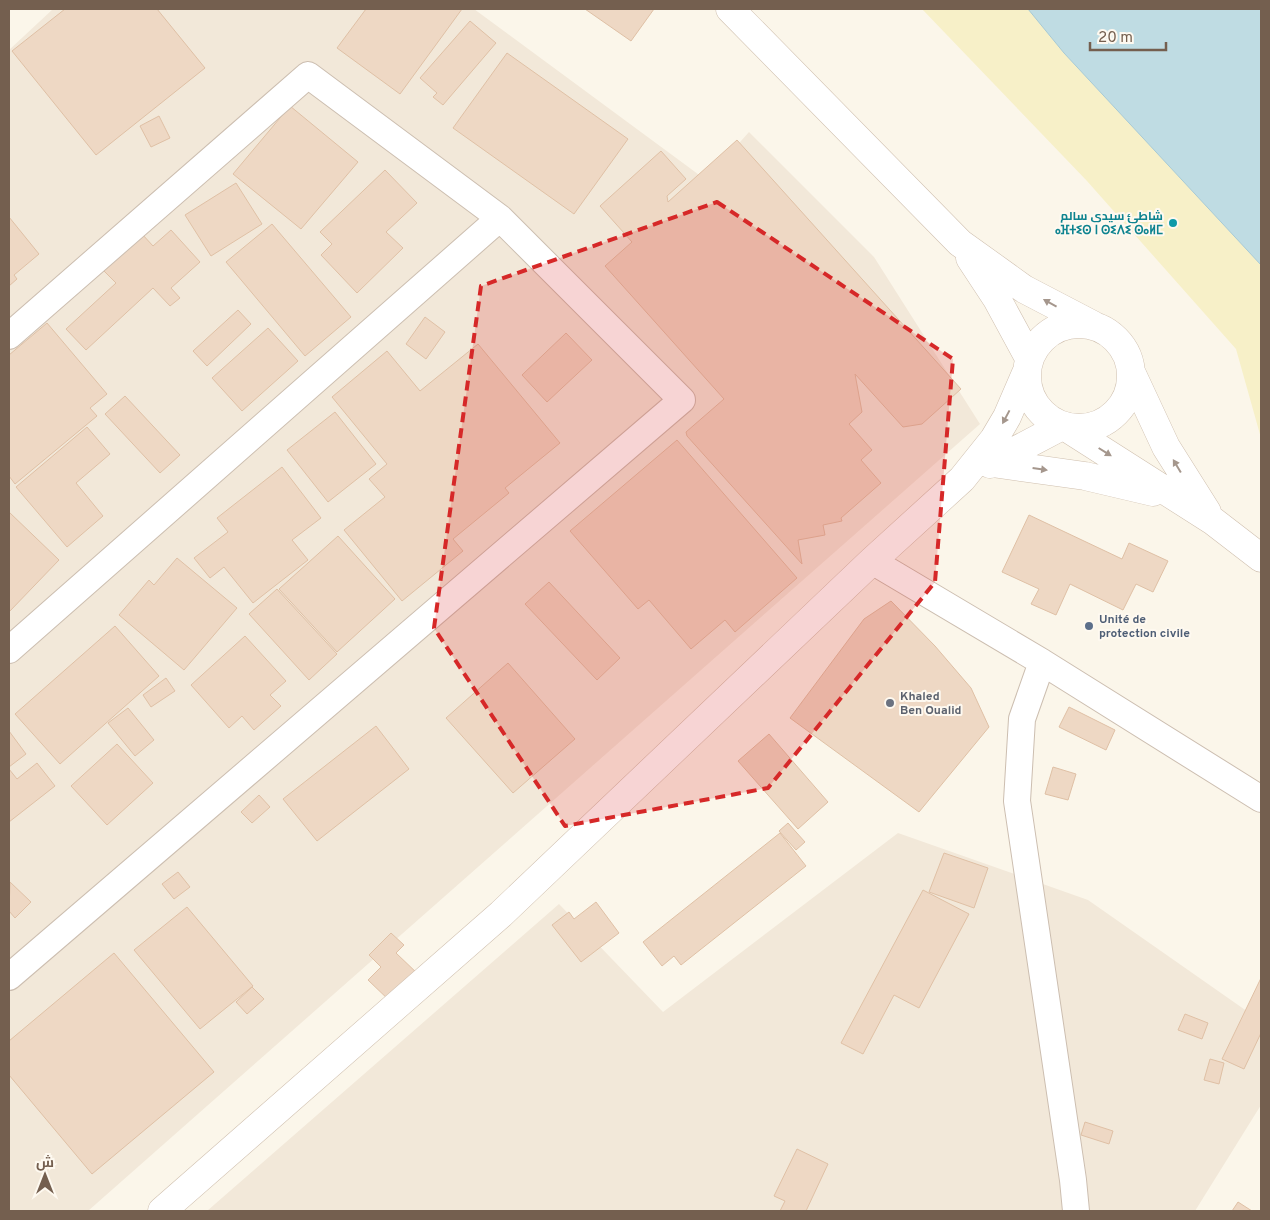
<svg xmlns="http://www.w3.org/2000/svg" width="1270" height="1220" font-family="Overpass,Cairo,'Noto Sans Tifinagh',sans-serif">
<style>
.residential{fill:#f2e8d9}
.sand{fill:#f7f0c8}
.water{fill:#bfdce3;stroke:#a7cad4}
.building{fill:#eed8c4;stroke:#dfc0a5}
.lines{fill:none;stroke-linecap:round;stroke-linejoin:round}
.street-casing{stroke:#ccbeb0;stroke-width:28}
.secondary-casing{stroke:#cfbfae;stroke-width:29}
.street{stroke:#fff;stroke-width:26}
.secondary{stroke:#fff;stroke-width:28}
.oneway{fill:#a5978d}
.marked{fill:#d62828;fill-opacity:0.2;stroke:#d62828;stroke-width:4;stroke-dasharray:10 6;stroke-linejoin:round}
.culture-dot{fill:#0f9aa8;stroke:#fef9f0;stroke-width:2}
.service-dot{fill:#5c6f8a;stroke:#fef9f0;stroke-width:2}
.worship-dot{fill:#6b7280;stroke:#fef9f0;stroke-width:2}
.labels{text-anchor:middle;stroke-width:4;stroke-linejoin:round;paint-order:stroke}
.culture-label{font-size:12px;font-weight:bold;fill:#0d838f;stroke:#fef9f0;text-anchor:end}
.service-label{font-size:12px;font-weight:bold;fill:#4e5e75;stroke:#fef9f0;text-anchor:start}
.worship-label{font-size:12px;font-weight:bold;fill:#5b616d;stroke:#fef9f0;text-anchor:start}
</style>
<rect width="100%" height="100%" fill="#fbf6ea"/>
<!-- residential -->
<path class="residential" d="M53,9H474L706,180L749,132L874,257L980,424L88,1211H9V50Z
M898,833L1088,900L1261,1021V1105L1195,1211H207L559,904L663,1012Z"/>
<!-- sand -->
<path class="sand" d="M922,9H1028L1064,53L1261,265V438L1236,349L1087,181Z"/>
<!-- water -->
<path class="water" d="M1028,9H1261V265L1064,53Z"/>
<!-- building -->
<path class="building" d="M65,9H157L205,68L96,155L12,51Z
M366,9H462L400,94L337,48Z
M585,9H654L631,41Z
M470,21L496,43L443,105L433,97L437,93L420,78Z
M507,53L628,139L574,214L453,128Z
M290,106L358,162L301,229L233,174Z
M159,116L170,138L151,147L140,126Z
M737,140L961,389L922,424L903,427L855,374L862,412L849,424L872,450L861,460L881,483L841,518L842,521L823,525L825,535L798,540L802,564L687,436L686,432L724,399L605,266L632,242L600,206L661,151L686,179L667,196L668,202Z
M385,170L417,203L386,232L403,248L357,293L321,255L332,244L320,232Z
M236,183L262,224L211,256L185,215Z
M9,217L39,254L14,275L17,279L9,286Z
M272,224L351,317L305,356L226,262Z
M171,230L200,262L171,288L180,298L170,306L153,288L86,350L66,329L116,283L103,270L142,234L153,246Z
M238,310L251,324L207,366L193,351Z
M425,317L445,332L426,359L406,344Z
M47,323L107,394L90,408L97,416L15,484L9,476V355Z
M268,328L298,361L242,411L212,378Z
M566,333L592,360L547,402L522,375Z
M478,344L560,443L505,488L509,493L453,539L463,551L402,601L344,530L385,497L369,479L387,464L332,397L387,351L420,391Z
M125,396L180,455L160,473L105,414Z
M335,412L376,464L328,502L287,450Z
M87,427L110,454L76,483L103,516L67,547L16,487Z
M677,440L797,578L735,632L725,620L691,649L649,600L638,609L570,531Z
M282,467L321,518L292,540L308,560L253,603L224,567L210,578L194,558L228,532L217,518Z
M9,512L59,560L9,612Z
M1029,515L1122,559L1129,543L1168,561L1153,592L1136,584L1123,610L1070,584L1056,615L1031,604L1039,589L1002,572Z
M338,536L395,599L337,652L279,589Z
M177,558L237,608L184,670L119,615L149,580L154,585Z
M549,582L620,658L597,680L525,604Z
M277,589L337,654L309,680L249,614Z
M891,601L935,646L971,688L989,727L919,812L790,718L864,619Z
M115,626L159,676L60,764L15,714Z
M245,636L286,681L270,695L281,706L254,730L242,716L229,728L191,685Z
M508,663L575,739L513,793L446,718Z
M166,678L175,691L151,707L143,695Z
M1069,707L1115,730L1106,750L1059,727Z
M128,708L154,740L135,756L108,723Z
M376,726L409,769L317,841L283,799Z
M9,731L26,754L9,767Z
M769,734L828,802L798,829L738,761Z
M117,744L153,783L107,825L71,786Z
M37,763L55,786L9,822V769L17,779Z
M1053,767L1076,774L1068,800L1045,794Z
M259,795L270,807L252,823L241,812Z
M788,823L805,842L796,850L779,831Z
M780,833L806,866L681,965L674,956L662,966L643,942Z
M944,853L988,868L974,908L929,892Z
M178,872L190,887L174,899L162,884Z
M10,882L31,902L15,918L9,911Z
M923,890L969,914L919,1008L894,995L863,1054L841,1043Z
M596,902L619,933L581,962L552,925L569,912L574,919Z
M187,907L253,986L200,1029L134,950Z
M391,933L404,945L396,953L419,975L392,1003L368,980L381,967L369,955Z
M114,953L214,1072L92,1174L9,1075V1041Z
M1261,978V1033L1244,1069L1222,1059Z
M252,987L264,999L247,1014L236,1002Z
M1185,1014L1208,1023L1202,1039L1178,1030Z
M1210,1059L1224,1063L1219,1084L1204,1080Z
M1085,1122L1113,1131L1109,1144L1081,1135Z
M797,1149L828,1164L806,1211H780L785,1201L774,1196Z
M1238,1202L1252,1211H1232Z"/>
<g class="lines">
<!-- street casing -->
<g class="street-casing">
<path id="street" d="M9,336L308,75L500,218L682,400L9,977
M872,561L1042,662L1261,799
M9,650L500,218
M1042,662L1022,719L1017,801L1073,1180L1076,1211"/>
</g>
<!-- secondary casing -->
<g class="secondary-casing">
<path id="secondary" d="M730,9L960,243L1024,289L1093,325
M970,258L997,299L1029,358
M1027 376a52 52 0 1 1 104 0a52 52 0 1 1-104 0Z
M1132,374L1166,447L1207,512
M1064,426L1213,521L1261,558
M992,463L1085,476L1153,492
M990,464L1062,426
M162,1211L501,914L872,561L962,479L994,439L1007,417L1026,373"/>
</g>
<!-- street -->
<use href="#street" class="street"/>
<!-- secondary -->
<use href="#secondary" class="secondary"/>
</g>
<!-- one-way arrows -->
<defs><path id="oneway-solid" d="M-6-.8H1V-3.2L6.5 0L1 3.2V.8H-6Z" transform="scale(1.25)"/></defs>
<g class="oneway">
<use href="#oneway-solid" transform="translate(1050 303) rotate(-151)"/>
<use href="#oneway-solid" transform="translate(1006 417) rotate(118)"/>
<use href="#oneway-solid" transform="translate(1105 452) rotate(32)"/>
<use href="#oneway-solid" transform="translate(1177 466) rotate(-121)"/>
<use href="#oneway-solid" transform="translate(1040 469) rotate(8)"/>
</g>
<!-- marked area -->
<path class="marked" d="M717,202L953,359L935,582L768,788L565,826L434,628L481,286Z"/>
<!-- markers -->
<circle class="culture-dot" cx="1173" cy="223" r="5"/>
<circle class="service-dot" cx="1089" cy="626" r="5"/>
<circle class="worship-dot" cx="890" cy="703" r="5"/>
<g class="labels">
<!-- culture labels -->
<g class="culture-label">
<text x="1163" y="220">شاطئ سيدي سالم<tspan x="1163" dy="14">ⴰⴼⵜⵉⵙ ⵏ ⵙⵉⴷⵉ ⵙⴰⵍⵎ</tspan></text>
</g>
<!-- service labels -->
<g class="service-label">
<text x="1099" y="623">Unité de<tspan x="1099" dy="14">protection civile</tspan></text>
</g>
<!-- worship labels -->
<g class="worship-label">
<text x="900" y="700">Khaled<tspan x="900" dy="14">Ben Oualid</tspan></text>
</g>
</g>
<!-- border -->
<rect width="1270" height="1220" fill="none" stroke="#745f4f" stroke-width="20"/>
<!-- north arrow -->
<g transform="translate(45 1175)" stroke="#fef9f0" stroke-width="4" paint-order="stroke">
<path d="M0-4L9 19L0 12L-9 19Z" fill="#745f4f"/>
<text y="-8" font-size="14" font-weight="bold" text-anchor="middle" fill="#745f4f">ش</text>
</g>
<!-- scale -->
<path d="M1090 42v8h76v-8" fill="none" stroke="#745f4f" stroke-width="2.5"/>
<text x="1098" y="42" font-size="15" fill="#745f4f" stroke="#fef9f0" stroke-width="4" paint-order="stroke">20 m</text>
</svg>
